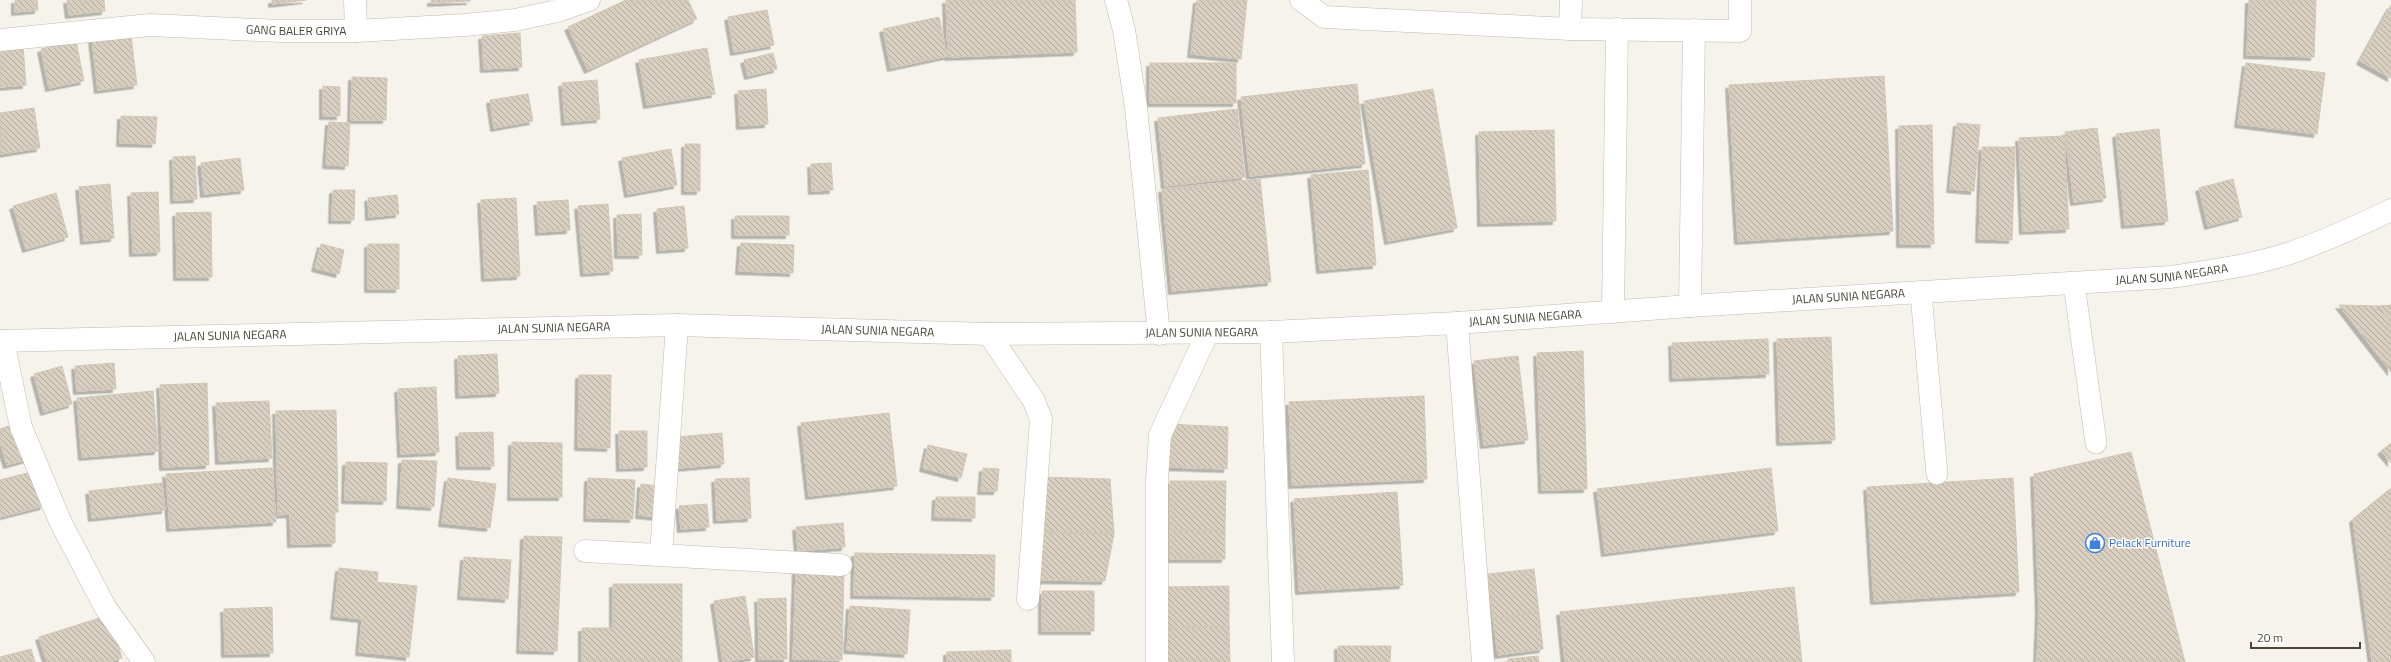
<svg xmlns="http://www.w3.org/2000/svg" width="2391" height="662" font-family="'Titillium Web',sans-serif">
<style>
.building{fill:url(#building-back-hatch);stroke:#d3c7b4;filter:url(#shadow)}
.lines{fill:none;stroke-linecap:round;stroke-linejoin:round}
.service-casing{stroke:#c2bbae;stroke-width:22}
.minor-casing{stroke:#c2bbae;stroke-width:23}
.service{stroke:#fff;stroke-width:21}
.minor{stroke:#fff;stroke-width:22}
.labels{text-anchor:middle;stroke-width:3;stroke-linejoin:round;paint-order:stroke}
.street-label{font-size:12px;fill:#4b4439;stroke:#fff}
.shop-label{font-size:12px;fill:#366cbe;stroke:#fff;text-anchor:start}
</style>
<defs>
<pattern id="building-back-hatch" width="6" height="6" patternUnits="userSpaceOnUse"><rect width="6" height="6" fill="#d8cfc1"/><path d="M-1 5l2 2M0 0l6 6M5-1l2 2" fill="none" stroke="#b1aa9e"/></pattern>
<filter id="shadow"><feDropShadow dx="-3.5" dy="3.5" stdDeviation="0" flood-color="#0004"/></filter>
</defs>
<rect width="100%" height="100%" fill="#f6f3ec"/>
<!-- building -->
<path class="building" d="M15,0H37L38,10L15,12Z
M67,0H104L105,11L69,15Z
M272,0H306L272,4Z
M431,0H470V1L431,3Z
M626,0H688L697,19L588,70L568,27Z
M946,0H1075L1077,52L948,57Z
M1197,0H1247L1241,59L1191,54Z
M2249,0H2316L2314,57L2247,55Z
M2391,5V78L2360,61Z
M767,10L774,45L734,52L728,17Z
M939,17L947,56L891,68L883,29Z
M520,33L522,67L484,69L482,36Z
M131,35L137,85L98,90L92,39Z
M76,41L84,81L49,88L41,49Z
M23,45L26,85L0,87V47Z
M707,48L715,94L647,105L639,60Z
M773,53L777,69L748,76L744,60Z
M1150,63H1236V103H1150Z
M2246,63L2325,73L2317,134L2238,124Z
M1884,76L1893,231L1738,241L1729,85Z
M352,77L387,78L386,120H351Z
M597,80L600,119L565,122L562,83Z
M1357,84L1365,164L1250,176L1241,97Z
M323,86L340,87V116H323Z
M766,89L768,124L740,126L738,91Z
M1433,89L1457,228L1388,241L1364,101Z
M528,94L533,121L494,128L490,100Z
M34,108L40,148L1,154L0,113Z
M1237,109L1245,177L1165,186L1158,118Z
M121,116L157,117L155,144L120,143Z
M329,122L350,123L348,166L326,165Z
M1957,123L1980,125L1974,191L1950,189Z
M1932,125L1934,244H1900L1899,126Z
M2097,128L2106,198L2074,202L2065,132Z
M2159,129L2168,221L2125,225L2116,134Z
M1554,130L1556,221L1481,223L1479,132Z
M2064,136L2069,229L2023,231L2019,138Z
M685,144H700V191H685Z
M1982,147H2015L2012,240L1979,239Z
M671,149L677,185L628,194L622,158Z
M195,156L197,199L174,200L173,157Z
M240,158L244,190L204,194L201,163Z
M831,163L833,190L812,191L811,164Z
M1368,170L1376,265L1320,270L1311,175Z
M1260,179L1271,282L1172,291L1162,189Z
M2233,179L2242,217L2208,226L2199,188Z
M110,184L114,238L84,241L79,187Z
M333,190H355L354,220H332Z
M158,192L160,252L133,253L131,193Z
M56,193L68,237L26,249L13,206Z
M397,195L399,214L369,217L368,198Z
M516,198L520,276L485,278L481,200Z
M568,200L570,230L539,232L537,202Z
M608,204L613,271L584,273L578,206Z
M684,206L688,248L660,250L657,209Z
M211,212L212,277H177L176,213Z
M641,214L642,255H618L617,215Z
M735,216H789V235H735Z
M741,243L794,245L793,273L739,271Z
M321,244L344,250L339,274L315,268Z
M368,244H399V289H368Z
M2339,305L2378,306L2391,322V372Z
M2391,305V322L2378,306Z
M1831,337L1835,440L1780,442L1777,339Z
M1768,339L1769,374L1673,378L1672,343Z
M1583,351L1587,489L1542,490L1537,353Z
M497,354L499,393L459,395L458,356Z
M1518,356L1528,440L1484,445L1474,361Z
M114,363L116,389L77,391L75,366Z
M62,366L72,404L44,412L34,374Z
M579,375H611L610,448L578,447Z
M207,383L209,465L163,467L160,385Z
M436,387L439,452L401,454L398,389Z
M153,391L158,451L82,457L77,398Z
M1424,396L1427,479L1292,485L1289,402Z
M269,401L272,458L219,461L216,403Z
M336,410L338,512H335V543L291,544L290,514L278,515L276,411Z
M889,413L897,486L809,496L801,423Z
M18,423L29,459L7,465L0,442V429Z
M1168,424L1228,427L1227,469L1166,467Z
M619,431H647V467L620,468Z
M493,432L494,466H460L459,433Z
M722,433L724,464L679,468L677,437Z
M512,442L562,443V497H511Z
M2391,443V463L2381,451Z
M928,445L967,454L961,478L923,468Z
M2131,452L2185,662H2037L2039,611L2034,474Z
M402,460L437,461L434,507L400,505Z
M346,462L387,463L386,501L345,500Z
M272,468L276,522L170,528L166,474Z
M983,468L999,469L997,491H981Z
M1771,468L1778,531L1605,553L1597,489Z
M35,471L44,506L0,517V480Z
M1038,477L1110,479L1114,534L1041,532Z
M448,478L496,484L490,528L442,523Z
M588,478L635,480L633,519L587,518Z
M749,478L751,518L717,520L715,479Z
M2013,478L2019,592L1874,601L1867,487Z
M1170,481H1226L1225,530H1170Z
M162,483L165,510L92,518L89,491Z
M641,484L661,486L658,517L639,515Z
M2391,488V662H2372L2353,519Z
M1397,492L1403,585L1299,591L1294,499Z
M936,497H975V518L935,517Z
M707,504L709,527L681,529L679,506Z
M843,523L845,547L798,551L796,527Z
M1170,530H1225V559H1170Z
M1041,532L1114,534L1105,581L1033,580Z
M524,536L562,537L557,651L520,650Z
M855,553L995,555L994,597L854,595Z
M464,557L511,560L508,599L461,596Z
M339,568L378,572L377,582L417,586L409,657L359,652L362,619L334,616Z
M1534,569L1539,613L1493,618L1488,574Z
M796,570H844L842,660L793,659Z
M613,584H682V662H582V628H613Z
M1229,586V626L1167,628L1166,587Z
M1794,587L1802,662H1565L1560,612Z
M1042,591H1094V631H1042Z
M745,596L754,657L723,662L714,601Z
M786,598L787,659H759L758,599Z
M850,606L910,610L907,654L847,650Z
M272,607L273,653L225,654L224,609Z
M1539,613L1543,649L1498,655L1493,618Z
M109,615L122,658L109,662H47L39,637Z
M1229,626L1230,662H1167V628Z
M1338,646H1391L1390,662H1338Z
M31,649L35,662H0V657Z
M1011,650V662H947V652Z
M1538,656L1539,662H1508V659Z"/>
<g class="lines">
<!-- service casing -->
<g class="service-casing">
<path id="service" d="M2074,284L2096,443
M1921,294L1937,474"/>
</g>
<!-- minor casing -->
<g class="minor-casing">
<g id="minor">
<path d="M355,0L356,31"/>
<path d="M1116,0L1124,30L1136,107L1159,334"/>
<path d="M1301,0L1324,17L1570,29L1740,31V0"/>
<path d="M1570,29L1571,0"/>
<path id="s1" d="M0,40L150,25L280,31H356L465,25L515,20L557,11L589,0"/>
<path d="M1690,306L1694,30"/>
<path d="M1613,312L1617,29"/>
<path d="M1457,323L1483,662"/>
<path d="M1271,332L1283,662"/>
<path d="M989,334L1034,401L1041,419L1028,599"/>
<path id="s2" d="M0,341L677,325L989,334L1271,332L1457,323L1690,306L2171,277C2209,271 2250,266 2287,254C2323,242 2358,226 2391,210"/>
<path d="M3,341L21,427L60,521L105,607L144,662"/>
<path d="M585,551L841,565"/>
<path d="M661,554L677,325"/>
<path d="M1157,662V480L1160,435L1207,334"/>
</g>
</g>
<!-- service -->
<use href="#service" class="service"/>
<!-- minor -->
<use href="#minor" class="minor"/>
</g>
<!-- icons -->
<defs>
<g id="shop-ring" transform="scale(1)"><circle r="9.5" fill="#fff" stroke="#3f7fe0" stroke-width="1.5"/><path d="M-5-2.5h2.3a2.7 3.5 0 0 1 5.4 0H5L5.5 6h-11ZM-1.5-2.5h3a1.5 2.3 0 0 0-3 0Z" fill="#3f7fe0"/></g>
</defs>
<g fill-rule="evenodd">
<use href="#shop-ring" x="2095" y="543"/>
</g>
<g class="labels">
<!-- street labels -->
<g class="street-label">
<text dy="4" stroke="none"><textPath href="#s1" startOffset="297">GANG BALER GRIYA</textPath></text>
<text dy="4" stroke="none"><textPath href="#s2" startOffset="2174">JALAN SUNIA NEGARA</textPath></text>
<text dy="4" stroke="none"><textPath href="#s2" startOffset="1850">JALAN SUNIA NEGARA</textPath></text>
<text dy="4" stroke="none"><textPath href="#s2" startOffset="1526">JALAN SUNIA NEGARA</textPath></text>
<text dy="4" stroke="none"><textPath href="#s2" startOffset="554">JALAN SUNIA NEGARA</textPath></text>
<text dy="4" stroke="none"><textPath href="#s2" startOffset="878">JALAN SUNIA NEGARA</textPath></text>
<text dy="4" stroke="none"><textPath href="#s2" startOffset="1202">JALAN SUNIA NEGARA</textPath></text>
<text dy="4" stroke="none"><textPath href="#s2" startOffset="230">JALAN SUNIA NEGARA</textPath></text>
</g>
<!-- shop labels -->
<g class="shop-label">
<text x="2109" y="547">Pelack Furniture</text>
</g>
</g>
<!-- scale -->
<path d="M2251 642v6h109v-6" fill="none" stroke="#4b4439" stroke-width="2"/>
<text x="2257" y="642" font-size="12" fill="#4b4439" stroke="#ffffff" stroke-width="3" paint-order="stroke">20 m</text>
</svg>
